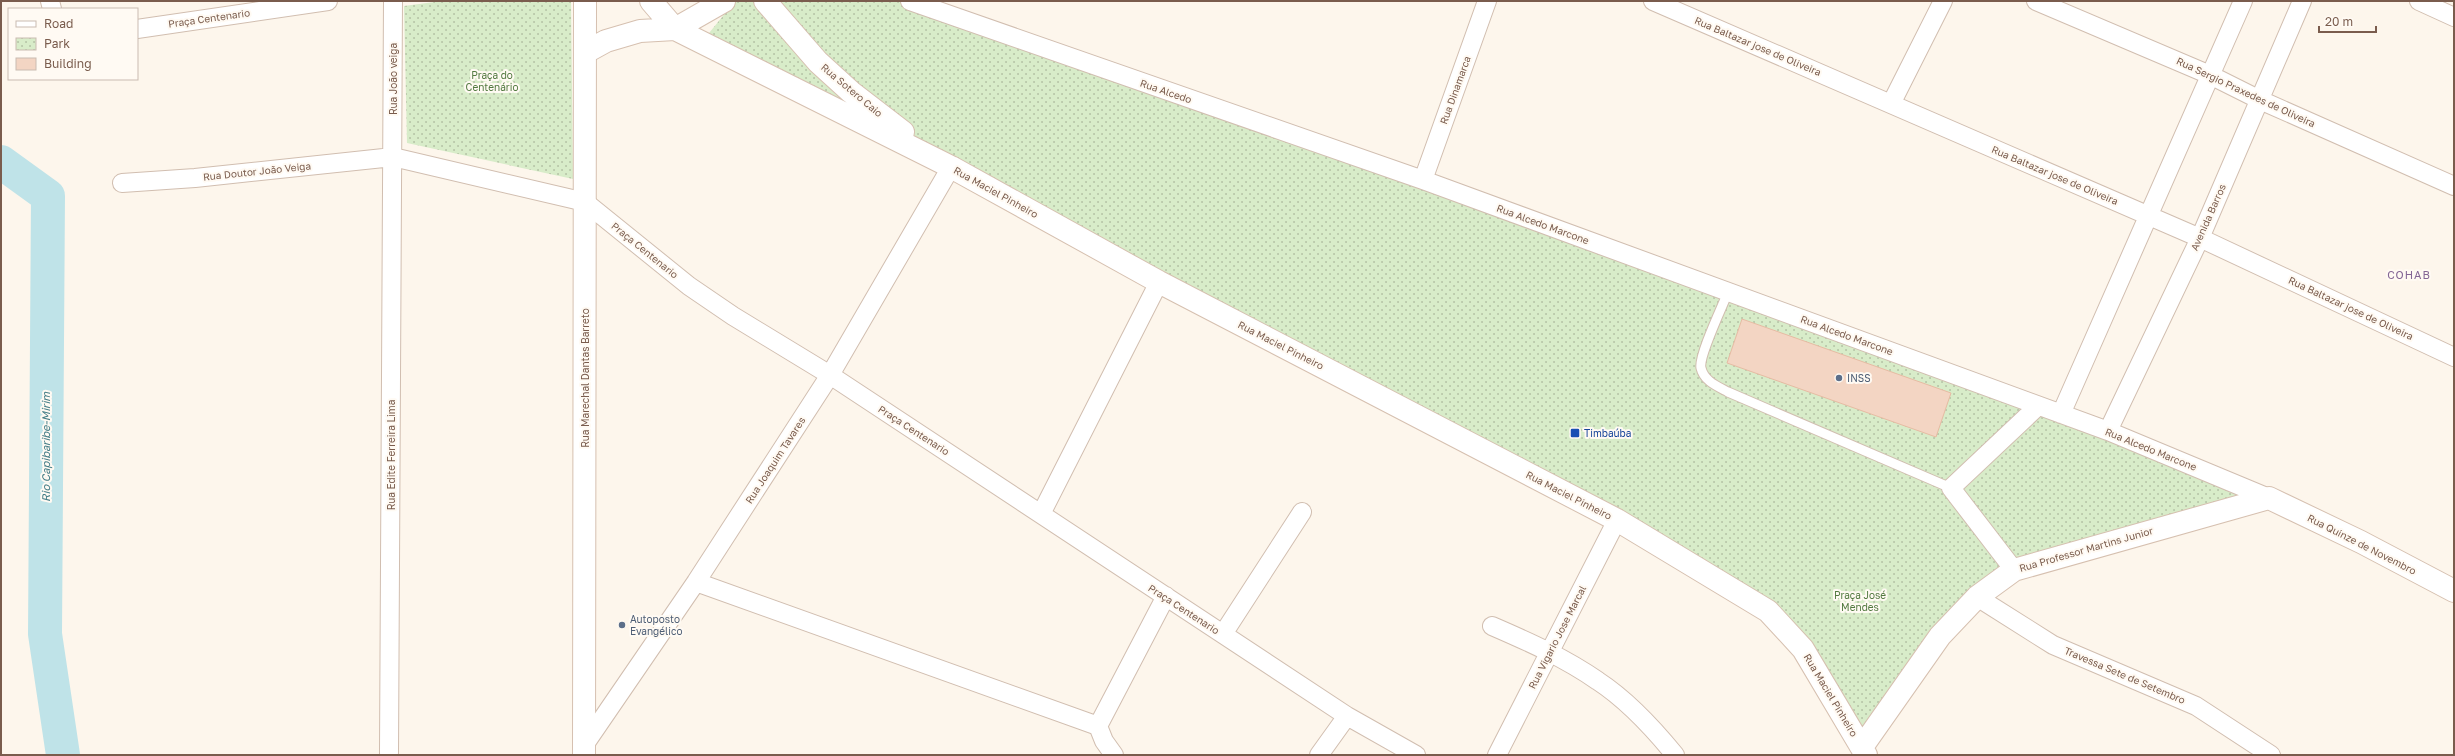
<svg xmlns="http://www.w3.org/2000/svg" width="2455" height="756" font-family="'Golos Text',sans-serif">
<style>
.park{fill:url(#park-dots)}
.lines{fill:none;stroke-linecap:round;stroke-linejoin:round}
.river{stroke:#bfe3e8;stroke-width:34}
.building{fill:#f3d5c3;stroke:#e6bba3}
.lane-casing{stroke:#d1beb0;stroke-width:11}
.street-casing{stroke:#d1beb0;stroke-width:20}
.secondary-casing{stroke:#d6c0b0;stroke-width:24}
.lane{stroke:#fff;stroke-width:9}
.street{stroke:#fff;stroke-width:18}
.secondary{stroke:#fff;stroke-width:22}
.service-dot{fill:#5c6f8a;stroke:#fffaf3;stroke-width:1.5}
.transit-dot{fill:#1a4fb4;stroke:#fffaf3;stroke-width:1.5}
.labels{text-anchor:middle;stroke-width:4;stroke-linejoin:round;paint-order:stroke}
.street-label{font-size:10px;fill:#7a5c4d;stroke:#fffaf3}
.park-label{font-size:10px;fill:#537a41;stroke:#fffaf3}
.service-label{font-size:10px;fill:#4e5e75;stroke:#fffaf3;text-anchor:start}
.transit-label{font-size:10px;fill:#164399;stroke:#fffaf3;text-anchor:start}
.neighbourhood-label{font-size:11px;letter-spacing:1px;fill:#846695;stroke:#fffaf3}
.water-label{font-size:11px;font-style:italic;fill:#437c86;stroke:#fffaf3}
</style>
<defs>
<pattern id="park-dots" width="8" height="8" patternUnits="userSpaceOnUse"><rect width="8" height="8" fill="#d8ecc9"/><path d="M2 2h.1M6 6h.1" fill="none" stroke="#b4c2a5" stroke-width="1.8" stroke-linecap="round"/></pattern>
</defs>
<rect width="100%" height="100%" fill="#fdf6ec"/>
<!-- park -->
<path class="park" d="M442,1H571L573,179L407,143L404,6Z
M735,1H911L2269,498L1976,593L1862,747L1768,611L701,43Z"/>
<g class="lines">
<!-- river -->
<path class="river" d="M1,162L48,196L45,634L63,755"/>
</g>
<!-- building -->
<path class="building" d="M1742,319L1951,393L1936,437L1727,363Z"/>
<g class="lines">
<!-- lane casing -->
<g class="lane-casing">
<path id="lane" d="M1728,292C1723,305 1698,357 1701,368C1704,381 1717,386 1728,392L1951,488"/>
</g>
<!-- street casing -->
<g class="street-casing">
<path id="street" d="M50,1L52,9
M910,1L1423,180L2108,431L2269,498
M1653,1L2200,238L2454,357
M2036,1L2210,75L2260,100L2454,186
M2419,1L2454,17
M137,29L328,1
M1891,104L1943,1
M1423,180L1487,1
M122,183L195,178L393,157L585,202L689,286L733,316L830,375L1347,716L1416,755
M2061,414L2243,1
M2108,431L2200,238L2302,1
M1041,514L1159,282
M2014,570L1951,488L2038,406
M696,582L1098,726
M1977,597L2053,645L2196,706L2271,755
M1492,626C1529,642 1565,658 1598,681C1627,700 1653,728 1675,755
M1223,634L1302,512
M1098,726L1166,596
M1098,726L1104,741L1114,755
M585,744L696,582L830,375L951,167
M389,753L393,1
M1319,755L1347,716
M1497,755L1617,520"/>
</g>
<!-- secondary casing -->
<g class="secondary-casing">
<path id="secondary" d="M651,1L675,29L951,167L1159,282L1617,520L1768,611L1803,649L1866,755
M765,1L818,62L851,92L903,132
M586,52L606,41L640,31L675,29L724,1
M1862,747L1940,636L1977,597L2014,570L2269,498L2361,542L2454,591
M584,755L585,1"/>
</g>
<!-- lane -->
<use href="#lane" class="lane"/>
<!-- street -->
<use href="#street" class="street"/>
<!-- secondary -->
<use href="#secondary" class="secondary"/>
</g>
<!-- markers -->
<g class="service-dot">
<circle cx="1839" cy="378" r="4"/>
<circle cx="622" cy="625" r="4"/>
</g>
<rect class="transit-dot" x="1570" y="428" width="10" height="10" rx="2"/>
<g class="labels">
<!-- street labels -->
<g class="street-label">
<text transform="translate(209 18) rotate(-8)" y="4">Praça Centenario</text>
<text transform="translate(1758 46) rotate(23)" y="4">Rua Baltazar jose de Oliveira</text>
<text transform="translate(393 79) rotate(-90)" y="4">Rua João veiga</text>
<text transform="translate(852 90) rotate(40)" y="4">Rua Sotero Caio</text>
<text transform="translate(1455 90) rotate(-70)" y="4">Rua Dinamarca</text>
<text transform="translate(1166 91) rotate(19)" y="4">Rua Alcedo</text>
<text transform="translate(2246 92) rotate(25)" y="4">Rua Sergio Praxedes de Oliveira</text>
<text transform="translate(257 171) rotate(-6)" y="4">Rua Doutor João Veiga</text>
<text transform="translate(2055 175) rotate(23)" y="4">Rua Baltazar jose de Oliveira</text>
<text transform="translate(996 192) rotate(29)" y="4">Rua Maciel Pinheiro</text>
<text transform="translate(2208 217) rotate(-66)" y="4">Avenida Barros</text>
<text transform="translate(1543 224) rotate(20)" y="4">Rua Alcedo Marcone</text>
<text transform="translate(645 250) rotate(39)" y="4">Praça Centenario</text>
<text transform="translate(2351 308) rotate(25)" y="4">Rua Baltazar jose de Oliveira</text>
<text transform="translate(1847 335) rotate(20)" y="4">Rua Alcedo Marcone</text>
<text transform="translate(1281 345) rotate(27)" y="4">Rua Maciel Pinheiro</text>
<text transform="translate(585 378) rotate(-90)" y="4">Rua Marechal Dantas Barreto</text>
<text transform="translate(914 430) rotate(33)" y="4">Praça Centenario</text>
<text transform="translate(2151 449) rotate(22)" y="4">Rua Alcedo Marcone</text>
<text transform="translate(391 455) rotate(-90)" y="4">Rua Edite Ferreira Lima</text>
<text transform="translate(775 460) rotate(-57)" y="4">Rua Joaquim Tavares</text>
<text transform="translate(1569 495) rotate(27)" y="4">Rua Maciel Pinheiro</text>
<text transform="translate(2362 544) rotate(27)" y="4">Rua Quinze de Novembro</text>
<text transform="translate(2086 549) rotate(-16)" y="4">Rua Professor Martins Junior</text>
<text transform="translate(1184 609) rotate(33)" y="4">Praça Centenario</text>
<text transform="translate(1557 637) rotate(-63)" y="4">Rua Vigario Jose Marcal</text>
<text transform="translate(2125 675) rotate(23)" y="4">Travessa Sete de Setembro</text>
<text transform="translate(1831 695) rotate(59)" y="4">Rua Maciel Pinheiro</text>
</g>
<!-- park labels -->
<g class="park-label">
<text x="492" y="79">Praça do<tspan x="492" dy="12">Centenário</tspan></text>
<text x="1860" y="599">Praça José<tspan x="1860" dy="12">Mendes</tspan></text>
</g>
<!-- service labels -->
<g class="service-label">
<text x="1847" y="382">INSS</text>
<text x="630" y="623">Autoposto<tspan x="630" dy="12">Evangélico</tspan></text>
</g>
<!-- transit labels -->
<g class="transit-label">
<text x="1584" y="437">Timbaúba</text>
</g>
<!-- neighbourhood labels -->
<g class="neighbourhood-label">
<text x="2409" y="279">COHAB</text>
</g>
<!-- water labels -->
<g class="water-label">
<text transform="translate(46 447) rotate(-90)" y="4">Rio Capibaribe-Mirim</text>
</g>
</g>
<!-- border -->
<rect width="2455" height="756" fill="none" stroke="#7a5c4d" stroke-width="4"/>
<!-- legend -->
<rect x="8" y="8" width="130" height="72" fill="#fffaf3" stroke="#cabbb1"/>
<rect x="16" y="21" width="20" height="6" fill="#ffffff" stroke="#cabbb1"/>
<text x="44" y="28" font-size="12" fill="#7a5c4d">Road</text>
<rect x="16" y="38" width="20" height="12" fill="url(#park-dots)" stroke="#cabbb1"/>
<text x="44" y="48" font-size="12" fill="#7a5c4d">Park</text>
<rect x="16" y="58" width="20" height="12" fill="#f3d5c3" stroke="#cabbb1"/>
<text x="44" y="68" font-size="12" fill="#7a5c4d">Building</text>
<!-- scale -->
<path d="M2319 26v6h57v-6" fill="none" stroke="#7a5c4d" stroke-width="2"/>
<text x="2325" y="26" font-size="12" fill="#7a5c4d" stroke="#fffaf3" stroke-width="3" paint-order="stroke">20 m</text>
</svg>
